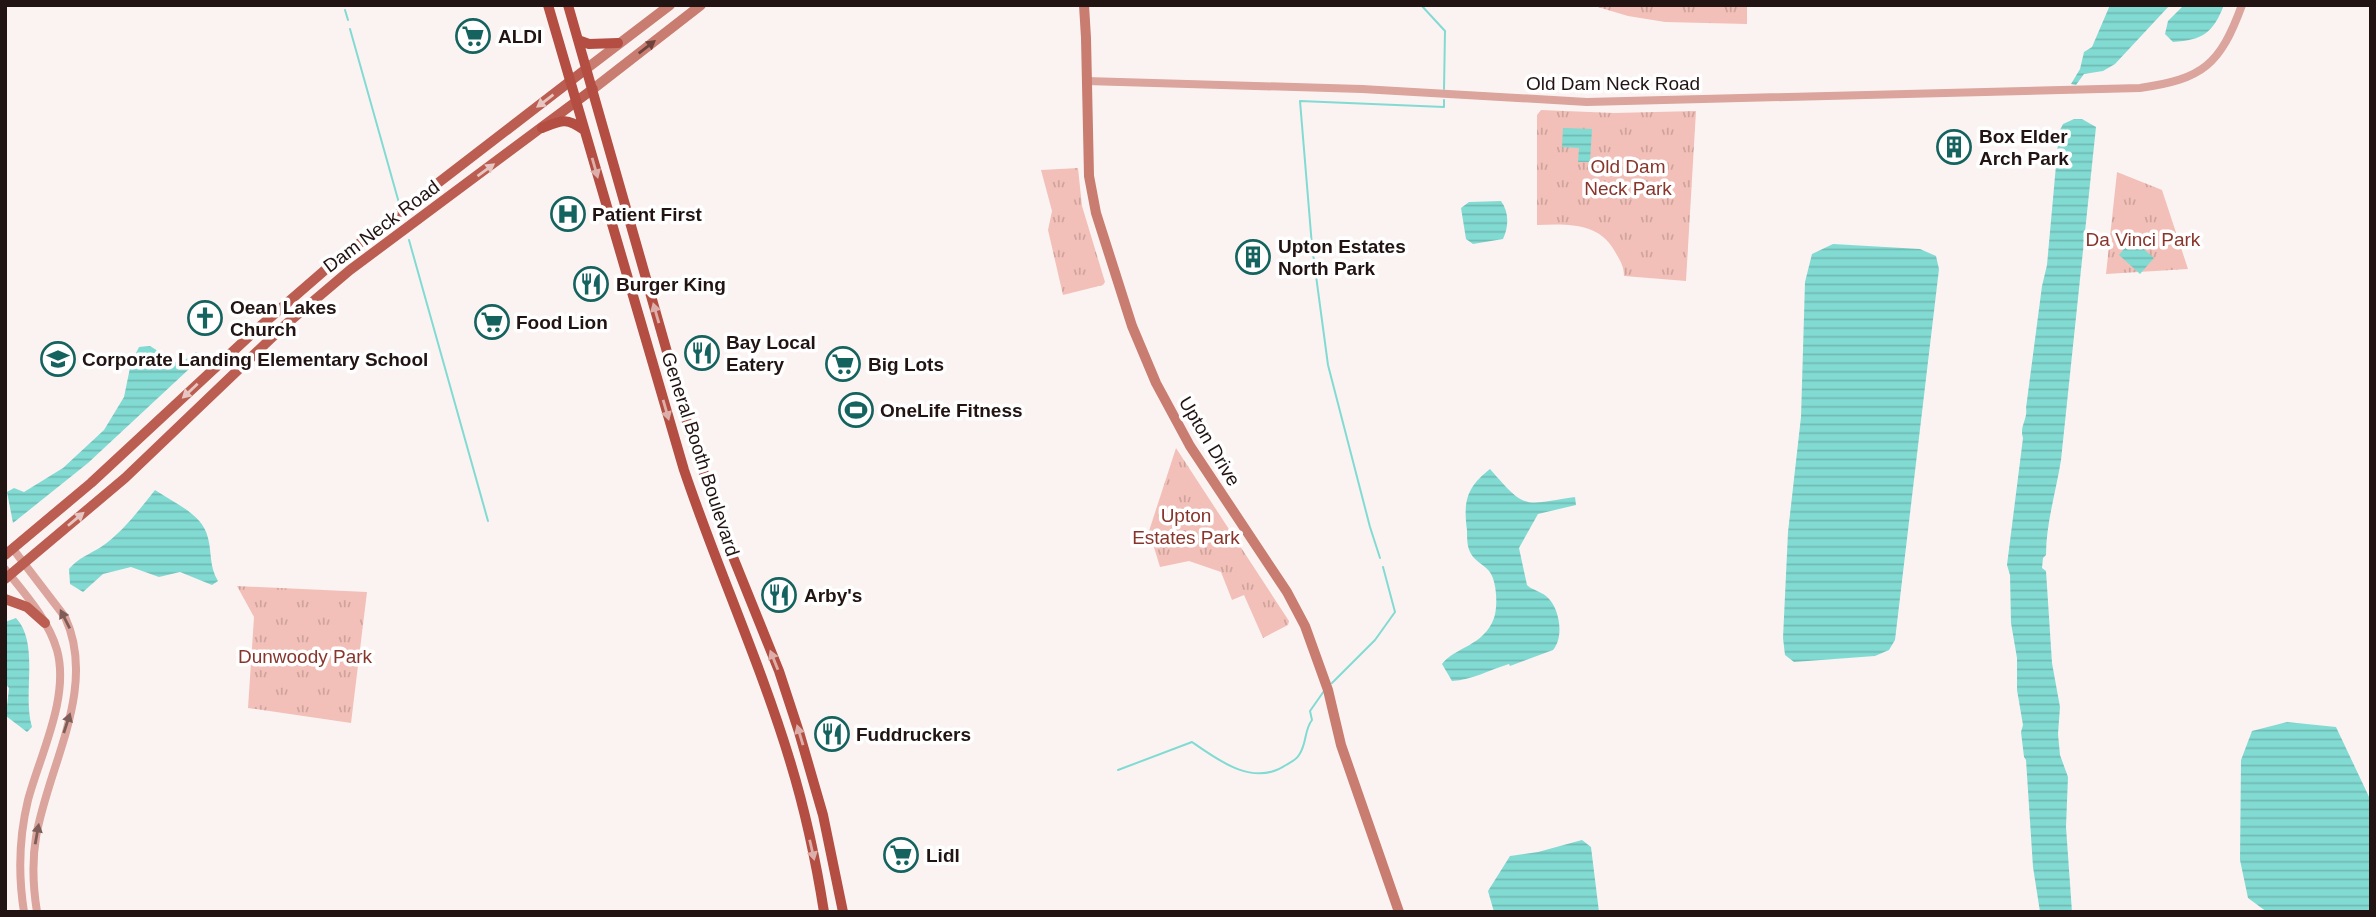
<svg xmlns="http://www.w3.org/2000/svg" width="2376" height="917" font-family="Arial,sans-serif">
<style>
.grass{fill:url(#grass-tufts)}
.water{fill:url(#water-rules)}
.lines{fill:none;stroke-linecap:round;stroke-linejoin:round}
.stream{stroke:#82dbd3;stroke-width:2}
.tertiary{stroke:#dba49c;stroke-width:8}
.secondary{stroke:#c97c70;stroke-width:10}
.primary{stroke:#bb5d51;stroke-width:10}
.trunk{stroke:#b44e42;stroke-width:10}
.oneway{fill:#6d433c}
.oneway2{fill:#e7c6c2}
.oneway3{fill:#ddafaa}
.oneway4{fill:#7e5c57}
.labels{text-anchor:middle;stroke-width:7;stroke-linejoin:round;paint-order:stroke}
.poi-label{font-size:19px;font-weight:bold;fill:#211412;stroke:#fff;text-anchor:start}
.street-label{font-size:19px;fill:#211412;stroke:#fff}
.park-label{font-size:19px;fill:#88352c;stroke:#fff}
</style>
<defs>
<pattern id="grass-tufts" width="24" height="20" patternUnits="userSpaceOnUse" patternTransform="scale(1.75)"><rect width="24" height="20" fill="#f2c0b8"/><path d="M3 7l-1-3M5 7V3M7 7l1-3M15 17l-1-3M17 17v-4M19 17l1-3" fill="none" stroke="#cfa49d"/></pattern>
<pattern id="water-rules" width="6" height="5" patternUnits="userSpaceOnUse" patternTransform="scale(1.75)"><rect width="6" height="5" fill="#82dbd3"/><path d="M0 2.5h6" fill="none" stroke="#70bbb4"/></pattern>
</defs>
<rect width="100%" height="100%" fill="#fbf3f2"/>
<!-- grass -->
<path class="grass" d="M1591,5H1747V24L1665,22L1628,16Z
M1541,110L1614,113L1696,111L1686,281L1624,276C1624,265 1619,259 1614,250C1598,222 1566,224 1537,225V115Z
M1078,168L1082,206L1105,282L1103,285L1063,295L1048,230L1052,211L1041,170Z
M2117,172L2162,190L2188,269L2106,274Z
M1176,448L1289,621L1288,625L1263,638L1244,595L1232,600L1221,572L1189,561L1160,567L1149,531Z
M237,586L367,592L351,723L248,708L254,617Z"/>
<!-- water -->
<path class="water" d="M2110,5H2170L2115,64L2103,71L2084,74L2076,85L2071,84L2080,69L2084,52L2092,47Z
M2184,5H2224C2213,33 2203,40 2173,42L2165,34L2168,21Z
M2074,119H2082L2096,127L2061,460C2056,492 2046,523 2046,555L2043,558L2042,568L2046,571L2052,663L2060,707L2058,734L2060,755L2068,777L2066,827L2072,912H2040L2033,867L2026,760L2024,757L2021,732L2023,725L2017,690V658L2011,623L2010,575L2007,565L2023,438C2019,427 2028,419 2026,408L2042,286L2047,265L2059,132L2063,124Z
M1563,128L1592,129L1590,162H1578L1579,148L1562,147Z
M1501,201C1509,212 1509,226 1503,239L1473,244L1466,239L1461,208L1469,202Z
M2132,239L2154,258L2140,274L2119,255Z
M1833,244L1920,249L1936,256L1939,269L1895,640L1889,650L1875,656L1794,662L1785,655L1783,638L1788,532L1801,417L1805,282L1812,254Z
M150,346L179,364L196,352L202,357L88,463L13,523L7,492L14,488L24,492L63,468L104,430L124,397L131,363L139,347Z
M1490,469C1526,510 1522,505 1575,497L1576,505L1538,514L1519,548L1527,585C1532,590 1540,591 1546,596C1559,606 1565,636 1553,650L1510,666L1509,664C1489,670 1472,680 1452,681L1442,664C1455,647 1484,646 1494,618C1498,607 1497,580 1489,571C1483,564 1474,561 1470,552C1467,546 1467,537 1467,530C1463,501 1467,487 1490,469Z
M155,490C174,503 203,514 208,538C212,553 209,566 218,581L212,585L180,572L159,577L131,567L103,574L83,592L70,584L69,569C78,558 90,554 101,547C123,532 139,510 155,490Z
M16,618C40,644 22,694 32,727L27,732L6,716L9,688L5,683V622Z
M2287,722L2336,727L2371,801V912H2267L2248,898L2240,860L2241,760L2252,731Z
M1582,840L1591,847L1599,912H1494L1488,891L1510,856L1538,852Z"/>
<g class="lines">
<!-- stream -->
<path class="stream" d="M1421,5L1445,31L1444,89
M345,10L348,20
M350,29L399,203
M409,240L488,521
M1380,558L1370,527L1328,365L1312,246L1300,101L1444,107V100
M1332,683L1375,640L1395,612L1383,567
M1118,770L1192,742C1219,761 1254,787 1286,765C1291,762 1296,760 1299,755C1307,744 1304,730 1312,720L1310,711L1324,691"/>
<!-- tertiary -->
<path class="tertiary" d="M1086,81L1362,89L1587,102L2140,88C2203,79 2220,65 2242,5
M13,549L65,617C98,688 48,766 36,837C32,861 33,887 37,912
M5,569C25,594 48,619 57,650C70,697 40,755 28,800C19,837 18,874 24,912"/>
<!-- secondary -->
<path class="secondary" d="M1084,5L1086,38L1089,176L1096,213L1132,326L1156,383L1190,446L1287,592L1305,626L1328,690L1341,745L1399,912
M586,69L670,5
M593,89L701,5"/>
<!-- primary -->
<path class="primary" d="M5,555L91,483L256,330L325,270L586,69
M5,579L125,478L284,326L350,270L593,89
M5,599L27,607L45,623"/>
<!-- trunk -->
<path class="trunk" d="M548,5L684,470C717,568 760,662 790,761C805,810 816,861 824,912
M568,5L691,436L733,557L779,671L799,732L823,815L843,912
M578,40L589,44L618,43
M542,128C562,120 566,117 584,130"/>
</g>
<!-- one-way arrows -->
<defs><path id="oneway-solid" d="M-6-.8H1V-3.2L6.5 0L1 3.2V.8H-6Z" transform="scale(1.75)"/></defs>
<use class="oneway" href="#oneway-solid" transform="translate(647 47) rotate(-38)"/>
<g class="oneway2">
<use href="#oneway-solid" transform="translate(545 101) rotate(143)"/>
<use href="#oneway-solid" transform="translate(486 170) rotate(-36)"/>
<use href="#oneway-solid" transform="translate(190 391) rotate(137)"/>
<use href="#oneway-solid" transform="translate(76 519) rotate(-40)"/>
</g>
<g class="oneway3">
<use href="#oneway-solid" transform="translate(595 168) rotate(74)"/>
<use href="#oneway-solid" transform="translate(656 313) rotate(-106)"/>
<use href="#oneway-solid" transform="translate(666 410) rotate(74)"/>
<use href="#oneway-solid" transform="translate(774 660) rotate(-112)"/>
<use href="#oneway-solid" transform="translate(800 735) rotate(-107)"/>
<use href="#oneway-solid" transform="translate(812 850) rotate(77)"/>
</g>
<g class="oneway4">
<use href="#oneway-solid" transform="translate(65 619) rotate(-117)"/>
<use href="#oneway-solid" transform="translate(67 723) rotate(-72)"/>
<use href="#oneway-solid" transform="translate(37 834) rotate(-80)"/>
</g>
<!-- icons -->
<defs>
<g id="supermarket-ring" transform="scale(1.75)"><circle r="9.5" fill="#fff" stroke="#15635e" stroke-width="1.5"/><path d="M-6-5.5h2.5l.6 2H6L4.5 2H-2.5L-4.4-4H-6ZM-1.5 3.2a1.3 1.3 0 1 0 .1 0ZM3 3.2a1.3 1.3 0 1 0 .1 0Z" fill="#15635e"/></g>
<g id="building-ring" transform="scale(1.75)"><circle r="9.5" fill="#fff" stroke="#15635e" stroke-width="1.5"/><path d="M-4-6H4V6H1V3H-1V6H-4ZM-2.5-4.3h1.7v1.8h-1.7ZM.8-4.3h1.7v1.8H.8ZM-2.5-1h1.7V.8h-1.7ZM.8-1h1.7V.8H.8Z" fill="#15635e"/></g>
<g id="hospital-ring" transform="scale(1.75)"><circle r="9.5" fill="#fff" stroke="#15635e" stroke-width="1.5"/><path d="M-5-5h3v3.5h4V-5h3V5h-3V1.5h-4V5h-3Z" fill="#15635e"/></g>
<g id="restaurant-ring" transform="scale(1.75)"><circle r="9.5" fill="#fff" stroke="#15635e" stroke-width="1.5"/><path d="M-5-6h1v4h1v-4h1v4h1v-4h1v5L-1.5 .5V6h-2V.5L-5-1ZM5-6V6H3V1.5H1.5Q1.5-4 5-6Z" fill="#15635e"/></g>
<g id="church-ring" transform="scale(1.75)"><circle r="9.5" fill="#fff" stroke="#15635e" stroke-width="1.5"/><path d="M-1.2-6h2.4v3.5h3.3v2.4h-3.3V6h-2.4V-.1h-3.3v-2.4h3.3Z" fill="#15635e"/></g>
<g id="school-ring" transform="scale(1.75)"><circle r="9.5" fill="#fff" stroke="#15635e" stroke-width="1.5"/><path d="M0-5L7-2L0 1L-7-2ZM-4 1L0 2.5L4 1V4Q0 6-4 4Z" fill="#15635e"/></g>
<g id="stadium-ring" transform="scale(1.75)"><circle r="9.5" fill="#fff" stroke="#15635e" stroke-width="1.5"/><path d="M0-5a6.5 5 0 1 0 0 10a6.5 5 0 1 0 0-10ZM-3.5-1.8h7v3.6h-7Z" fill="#15635e"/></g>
</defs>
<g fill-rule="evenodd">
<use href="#supermarket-ring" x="473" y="36"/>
<use href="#building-ring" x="1954" y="147"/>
<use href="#hospital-ring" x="568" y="214"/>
<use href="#building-ring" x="1253" y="257"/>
<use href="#restaurant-ring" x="591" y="284"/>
<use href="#church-ring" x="205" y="318"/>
<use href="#supermarket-ring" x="492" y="322"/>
<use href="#restaurant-ring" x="702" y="353"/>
<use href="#school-ring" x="58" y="359"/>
<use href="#supermarket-ring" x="843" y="364"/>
<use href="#stadium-ring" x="856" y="410"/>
<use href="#restaurant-ring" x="779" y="595"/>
<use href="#restaurant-ring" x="832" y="734"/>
<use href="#supermarket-ring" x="901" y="855"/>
</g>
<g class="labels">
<!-- poi labels -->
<g class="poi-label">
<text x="498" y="43">ALDI</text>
<text x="1979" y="143">Box Elder<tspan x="1979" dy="22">Arch Park</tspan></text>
<text x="592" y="221">Patient First</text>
<text x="1278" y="253">Upton Estates<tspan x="1278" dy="22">North Park</tspan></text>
<text x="616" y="291">Burger King</text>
<text x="230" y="314">Oean Lakes<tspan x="230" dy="22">Church</tspan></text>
<text x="516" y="329">Food Lion</text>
<text x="726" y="349">Bay Local<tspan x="726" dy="22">Eatery</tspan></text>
<text x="82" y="366">Corporate Landing Elementary School</text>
<text x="868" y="371">Big Lots</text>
<text x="880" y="417">OneLife Fitness</text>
<text x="804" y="602">Arby's</text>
<text x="856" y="741">Fuddruckers</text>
<text x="926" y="862">Lidl</text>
</g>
<!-- street labels -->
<g class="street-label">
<text x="1613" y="90">Old Dam Neck Road</text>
<text transform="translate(381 226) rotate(-37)" y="7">Dam Neck Road</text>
<text transform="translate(1210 441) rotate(59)" y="7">Upton Drive</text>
<text transform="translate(701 454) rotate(72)" y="7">General Booth Boulevard</text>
</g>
<!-- park labels -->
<g class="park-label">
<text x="1628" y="173">Old Dam<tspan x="1628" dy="22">Neck Park</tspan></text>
<text x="2143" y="246">Da Vinci Park</text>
<text x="1186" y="522">Upton<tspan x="1186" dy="22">Estates Park</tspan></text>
<text x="305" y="663">Dunwoody Park</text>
</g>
</g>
<!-- border -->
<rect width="2376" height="917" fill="none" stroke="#211412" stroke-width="14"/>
</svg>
